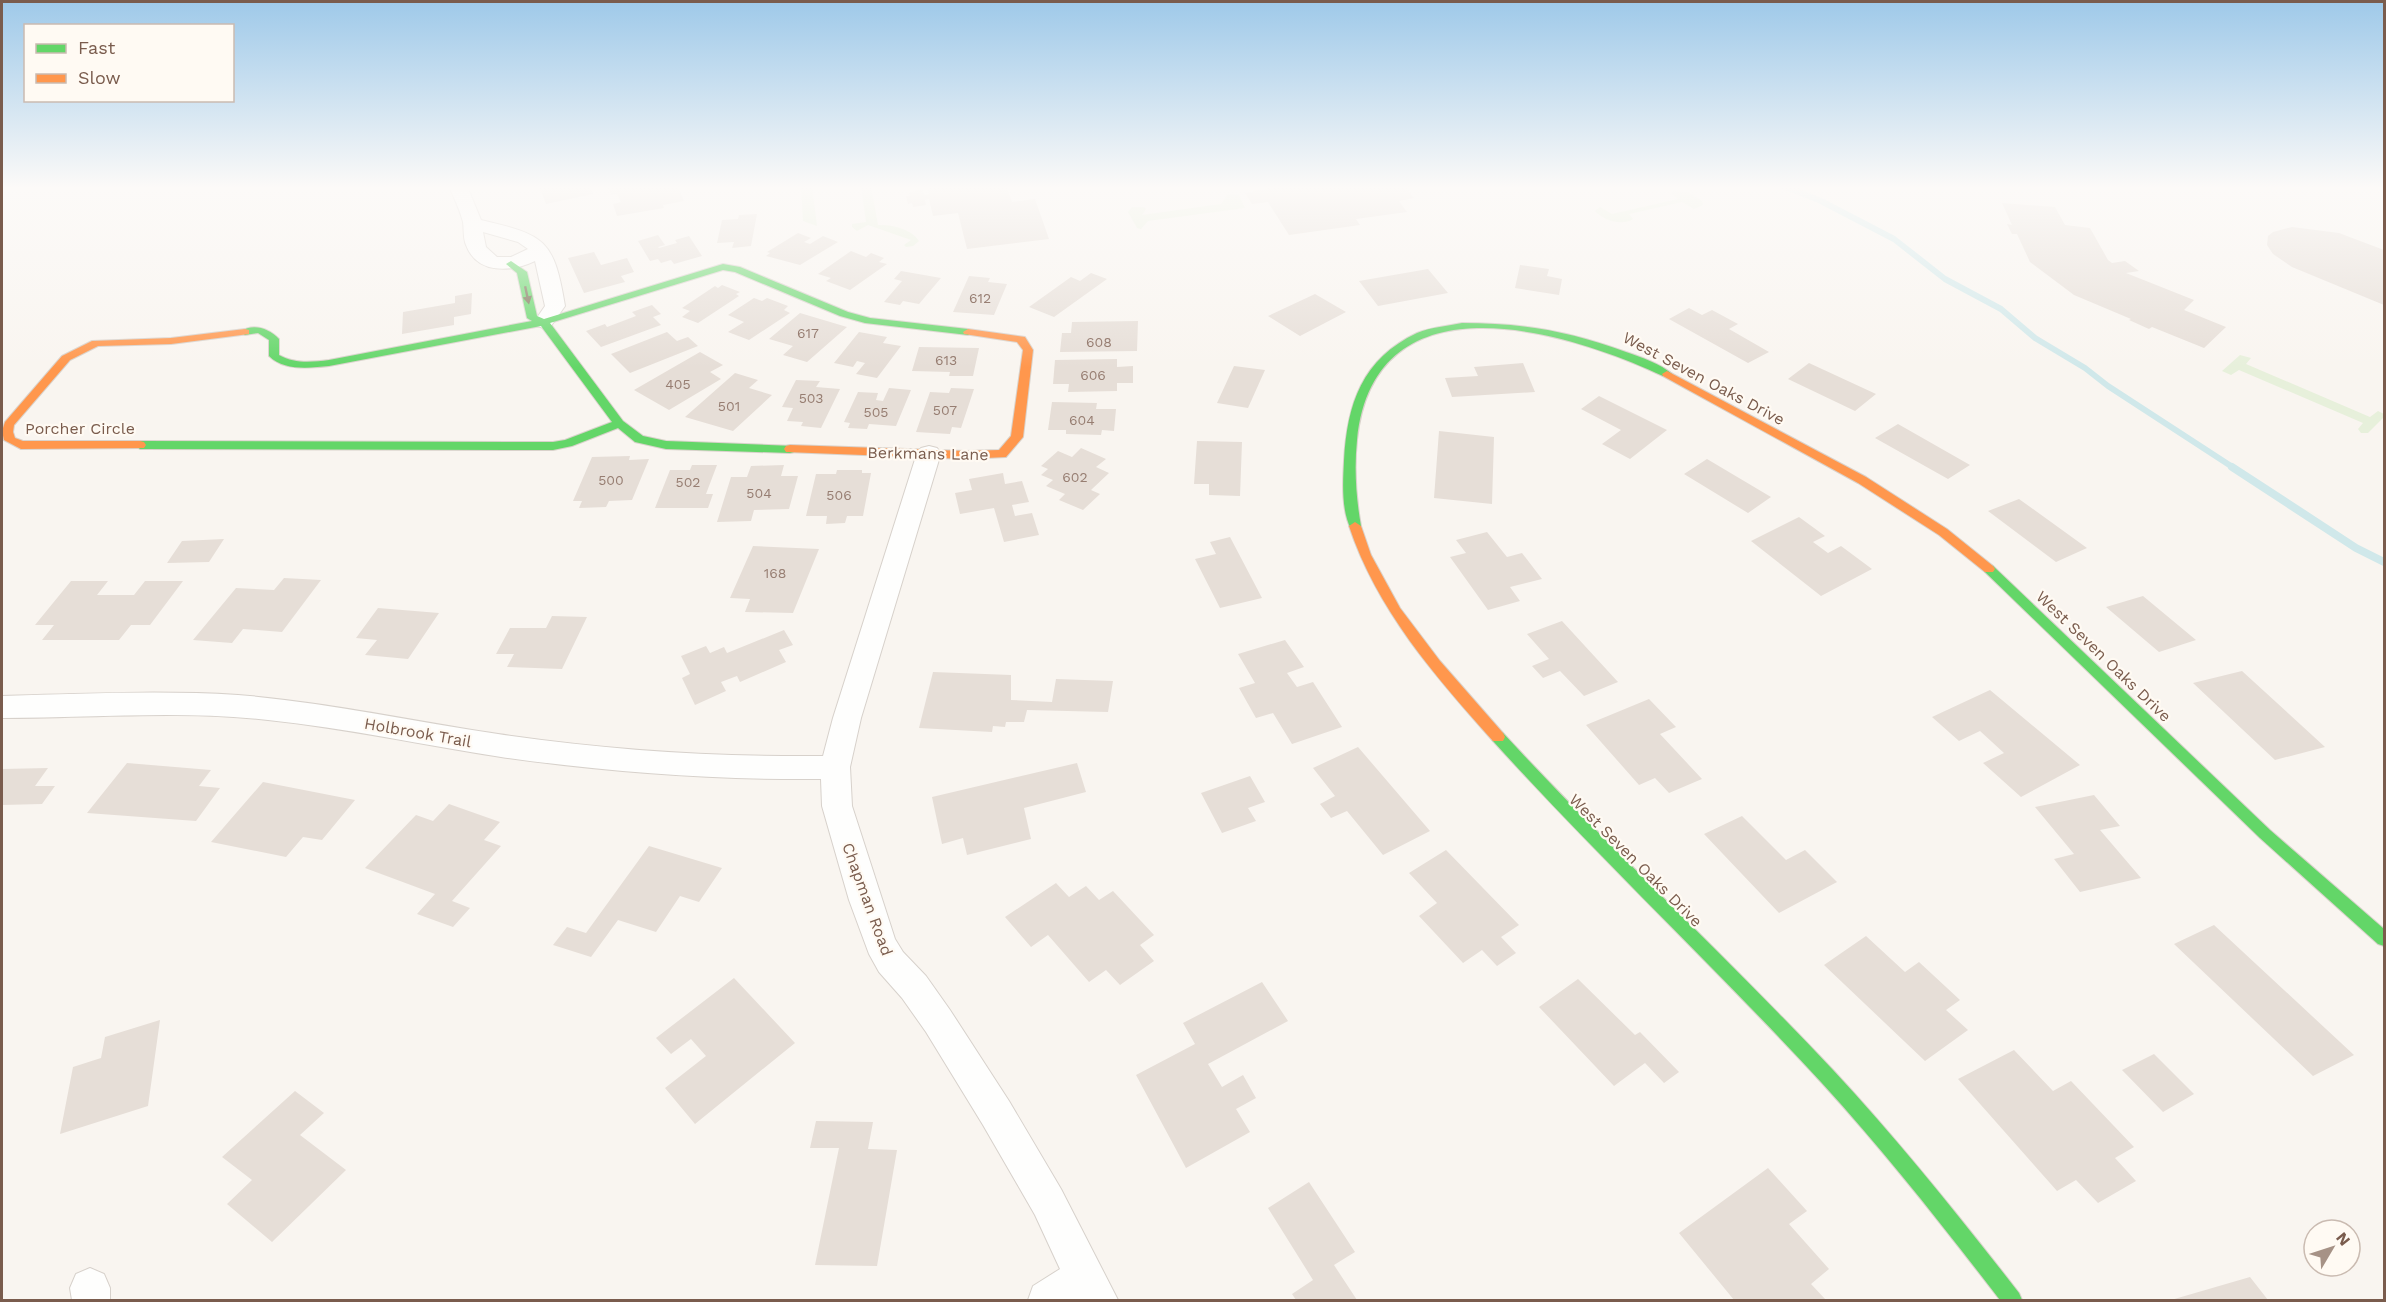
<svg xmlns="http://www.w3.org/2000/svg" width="2386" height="1302" font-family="'Work Sans',sans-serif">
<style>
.green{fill:#e7f0db}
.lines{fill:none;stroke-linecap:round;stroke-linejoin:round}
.stream-far1{stroke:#d0e8ea;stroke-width:6}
.stream{stroke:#d0e8ea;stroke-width:8}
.building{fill:#e6ded7}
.street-casing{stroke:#d7d1cb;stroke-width:2}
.fast-casing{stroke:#d9d2cb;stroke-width:2}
.slow-casing{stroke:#d9d2cb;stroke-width:2}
.street{fill:#fefefd;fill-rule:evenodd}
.fast{fill:#63d668;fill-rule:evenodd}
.slow{fill:#ff974d;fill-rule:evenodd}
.oneway{fill:#776e51}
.labels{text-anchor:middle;stroke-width:4.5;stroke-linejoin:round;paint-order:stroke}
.number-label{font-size:14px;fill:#977e72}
.street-label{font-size:16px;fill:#7a5c4d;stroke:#fffaf3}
</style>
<rect width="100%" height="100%" fill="#f9f5f0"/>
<!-- green -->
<path class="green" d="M801,186H812L817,226L803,221Z
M861,186H871L878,225C891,224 912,229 919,241L913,246L906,247L904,245L911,240L868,225L857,231L852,227V224L866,222Z
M1672,191L1688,192L1702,201L1703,205L1694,209L1682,202L1629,214L1633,219C1623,226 1604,221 1595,211L1600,207L1612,214L1678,199L1671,193Z
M1232,194L1239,195L1245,208L1148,221L1141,229L1137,228L1128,212L1132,207H1144L1146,209L1142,215L1221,204L1227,195Z
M2240,355L2251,358L2246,364L2370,417L2378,411L2384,414V417L2368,433H2361L2358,429L2363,423L2239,370L2231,375L2222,371Z"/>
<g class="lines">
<!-- stream-far1 -->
<path class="stream-far1" d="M1783,186L1819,200L1894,239L1945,279L2001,309L2035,338L2085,368L2108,386L2234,468"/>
<!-- stream -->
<path class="stream" d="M2232,467L2356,548L2384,562"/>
</g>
<!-- building -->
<path class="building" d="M539,186H591L593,194L546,204Z
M608,186H678L684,201L663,205L664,208L617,216L613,204L621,202L617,194L611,195Z
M927,186H1006L1012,202L1035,199L1049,239L967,249L958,213L933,216L929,199L925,200L926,205L913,207L912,203L908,204L906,196H910L909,192L923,190L924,195L929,194Z
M1281,186H1405L1414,198L1399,201L1407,212L1356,219L1360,225L1289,235L1268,202L1252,204L1245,193Z
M2002,203L2055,207L2065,225L2090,228L2108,260L2112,263L2125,261L2139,271L2126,273L2194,300L2184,310L2226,327L2204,348L2152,327L2149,329L2129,320L2131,319L2074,295L2030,262L2017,234H2012L2007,224L2012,225Z
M757,214L751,246L732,248L734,242L717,243L722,220L738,219L739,215Z
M2292,227L2339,233L2384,250V305L2292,267L2273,254L2267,245L2268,236L2273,232Z
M798,233L811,238L804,242L810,244L823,236L838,242L800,265L766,256L770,253L767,252Z
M658,235L665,245L658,247L659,248L677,243L675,240L689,236L702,256L674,264L671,260L661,263L658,259L650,261L638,241Z
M851,251L866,257L871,253L884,258L879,262L887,264L850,290L826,281L831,278L818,274Z
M594,252L601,265L627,258L634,272L621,276L625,282L584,293L568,258Z
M1520,265L1549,269L1547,276L1562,279L1559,295L1515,288Z
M1428,269L1448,293L1378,306L1359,281Z
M901,271L941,278L919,304L903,301L900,305L884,302L902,281L894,279Z
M1091,273L1107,279L1054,317L1029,307L1071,277L1080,281Z
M969,276L990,278L988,282L1007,284L994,315L953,312Z
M722,285L740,292L736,294L739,296L698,323L682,317L690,311L682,308L715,286L718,288Z
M472,293L471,314L454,317V325L402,334L403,312L455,303V296Z
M1315,294L1346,312L1300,336L1268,316Z
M754,298L762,301L767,298L788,306L784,310L790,313L749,340L728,332L744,322L728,315Z
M652,305L661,314L653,317L661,325L601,347L586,331L605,324L607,327L636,316L632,312Z
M1689,308L1702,315L1712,310L1738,324L1729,329L1769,352L1748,363L1669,319Z
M800,313L847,327L807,362L783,355L793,346L769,339Z
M1138,321L1137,351L1060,352L1062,333H1071L1072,322Z
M667,332L677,341L688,337L698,346L630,373L611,354Z
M859,332L887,337L883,343L901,346L877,378L856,374L865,363L857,361L853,367L834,363Z
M919,347L979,348L973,376H949L950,372L912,371Z
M700,352L723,365L710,372L721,379L669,410L634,390Z
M1117,359V367L1133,366V383H1117V391L1068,392L1069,384H1053L1055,360Z
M1523,363L1535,392L1452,397L1445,378L1478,376L1474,367Z
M1809,363L1876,394L1855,411L1788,379Z
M1234,366L1265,370L1248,408L1217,403Z
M735,373L758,380L749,388L772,395L733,431L685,417Z
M796,380L820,381L816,387L840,389L821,428L801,426L803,422L787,421L793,408L782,407Z
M889,388L911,390L896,426L869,424L867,429L848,428L850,423L844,422L858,392L878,393L876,400L883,401Z
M951,388L974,389L961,428L952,427L950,434L916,432L930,392L949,393Z
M1599,396L1667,430L1630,459L1602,444L1621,430L1581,409Z
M1052,402L1097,403L1096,409H1116L1114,431L1102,430L1101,435L1066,434V430H1048Z
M1898,424L1970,465L1948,479L1875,438Z
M1439,431L1494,437L1492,504L1434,498Z
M1197,441L1242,442L1240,496L1209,495V484H1194Z
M1081,448L1106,459L1096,467L1109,473L1091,490L1100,494L1083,510L1059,500L1065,494L1046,486L1053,480L1041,475L1048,469L1041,466L1058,451L1072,457Z
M630,456L629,460L649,459L632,500L609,501L606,507L579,508L582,501H573L592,457Z
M1707,459L1771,497L1748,513L1684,474Z
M692,465H717L706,494H713L708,508H655L670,470H690Z
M784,465L781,476H798L789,509L754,510L751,521L717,522L731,477H747L751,466Z
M837,470H862V473H871L863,516H847L845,523L826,524L827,516H806L816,474H836Z
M1003,473L1005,484L1022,481L1029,502L1012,505L1015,516L1032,513L1039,535L1004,542L994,508L960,514L955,493L972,490L969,479Z
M2019,499L2087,548L2056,562L1988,511Z
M1799,517L1825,536L1813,542L1828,553L1841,546L1872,569L1821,596L1751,541Z
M1487,532L1507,557L1522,553L1542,579L1510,587L1520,601L1488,610L1450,557L1466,553L1456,540Z
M1230,537L1262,598L1220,608L1195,559L1216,554L1210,542Z
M224,539L209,562L167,563L182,541Z
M753,546L819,549L793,613L745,612L750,599L730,598Z
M284,578L321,580L282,632L243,629L232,643L193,640L236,588L274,590Z
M71,581H108L97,595H134L145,581H183L150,625H131L119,640H42L54,625H35Z
M2143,596L2196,640L2159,652L2106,607Z
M378,608L439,613L408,659L365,655L377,640L356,638Z
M552,616L587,617L562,669L507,667L514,654H496L510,628H546Z
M1562,621L1618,682L1584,696L1560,671L1543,678L1532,666L1549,659L1527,634Z
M784,630L793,645L779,650L786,662L740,682L737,676L721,682L726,691L695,705L682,678L690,674L681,656L706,646L710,653L724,647L727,653Z
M1285,640L1304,667L1287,673L1297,687L1313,682L1342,727L1292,744L1273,713L1256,718L1239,688L1255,683L1238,654Z
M2242,671L2325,747L2275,760L2193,683Z
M933,672L1011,675V700L1052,702L1056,679L1113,681L1108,712L1027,710L1024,722H1006L1005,727L993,726L992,732L919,728Z
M1990,690L2080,765L2021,797L1983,763L2004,753L1980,731L1959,741L1932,717Z
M1649,699L1676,727L1660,734L1702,779L1669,793L1655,778L1639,785L1586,725Z
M1358,747L1430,831L1383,855L1347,811L1331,818L1320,804L1335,796L1313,768Z
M127,763L211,770L199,786L220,788L196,821L87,813Z
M1077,763L1086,792L1024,808L1031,839L967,855L963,838L942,844L932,797Z
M48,768L35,786H55L42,804L2,805V769Z
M1250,776L1265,802L1248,808L1256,821L1222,833L1201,793Z
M263,782L355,800L322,840L303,837L286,857L211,842Z
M2094,795L2120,826L2100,830L2141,878L2080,892L2054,859L2074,854L2035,807Z
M449,804L500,822L484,840L501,846L452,901L470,908L453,927L417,914L435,894L365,868L416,815L433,821Z
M1742,816L1786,860L1805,850L1837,882L1779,913L1704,834Z
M649,846L722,868L699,902L680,896L656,932L618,920L591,957L553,945L567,927L586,933Z
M1446,850L1519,925L1501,937L1516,953L1497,966L1482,950L1463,963L1419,916L1437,903L1409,873Z
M1056,883L1069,897L1086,886L1099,900L1113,891L1154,935L1140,945L1154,961L1120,985L1106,970L1089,982L1048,935L1031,947L1005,917Z
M2214,925L2354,1055L2313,1076L2174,944Z
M1866,936L1905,972L1919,962L1960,1000L1946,1010L1968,1030L1925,1061L1824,965Z
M734,978L795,1043L695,1124L665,1088L706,1056L691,1039L671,1054L656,1038Z
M1578,979L1635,1035L1640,1032L1679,1072L1664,1083L1645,1063L1614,1086L1539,1007Z
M1262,982L1288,1021L1208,1064L1222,1087L1243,1075L1256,1098L1236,1109L1250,1132L1186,1168L1136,1075L1195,1044L1183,1023Z
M160,1020L148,1106L60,1134L73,1067L101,1058L105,1037Z
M2014,1050L2053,1091L2071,1081L2134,1147L2115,1158L2136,1181L2098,1203L2076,1180L2057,1191L1958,1079Z
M2154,1054L2194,1094L2163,1112L2122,1070Z
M295,1091L324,1113L300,1135L346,1170L272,1242L227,1204L252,1180L222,1157Z
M816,1121L873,1122L868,1149L897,1150L877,1266L815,1265L839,1148H810Z
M1768,1168L1807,1211L1789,1224L1829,1269L1811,1284L1826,1300H1734L1679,1233Z
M1309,1182L1355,1252L1334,1265L1357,1300H1296L1292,1294L1313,1280L1268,1208Z
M2250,1277L2268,1300H2171Z"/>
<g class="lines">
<!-- street casing -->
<g class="street-casing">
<path id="street" d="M449,186H467L481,220C545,235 554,239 565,306L551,326L544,328L537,326L534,322L545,306L535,261C512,272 477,275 466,245C463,238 464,229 463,222C460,210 454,198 449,186ZM483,232L518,242L528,249L511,257H497L486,247Z
M929,446L937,448L941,453L861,718L850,767L852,806L895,939L903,952L926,976L950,1010L1009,1101L1061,1189L1118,1300H1028L1033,1286L1060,1269L1035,1215L983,1125L926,1032L902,998L879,972L869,954L849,900L822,806L821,779C713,780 607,772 501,757C423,745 346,728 268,720C179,710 91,718 2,718V696C80,694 159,690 238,695C325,702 411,721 498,734C606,750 714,757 823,756L833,718L917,453L921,448Z
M90,1268L104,1274L110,1288V1300H72L70,1288L76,1274Z"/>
</g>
<!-- fast casing -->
<g class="fast-casing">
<path id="fast" d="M511,261L527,272L537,316L544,319L723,264L740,267L848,312L870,318L968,329L973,332L968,335L865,323L840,316L735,272L723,270L550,323L623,421L643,436L666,441L794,446L796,449L794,452L790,453L666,449L635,442L618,428L572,446L553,450L140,449L134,445L140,441L553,442L565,440L612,422L541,326L329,366C309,368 284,371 269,356V340L258,333L245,335L240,332C253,323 268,328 279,339V355C295,364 312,362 329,360L532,321L527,318L517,273L506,264Z
M1462,323C1523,323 1569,331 1626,352C1641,357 1661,364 1672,374L1671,376H1663C1563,329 1374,274 1357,440C1354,469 1356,498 1361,526L1355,530L1351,529C1341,510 1343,481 1344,461C1347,404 1362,359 1417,333C1431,327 1448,326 1462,323Z
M1989,565L1993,566L2270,830L2384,929V946L2378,944L2260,838L1985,572L1983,569L1985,566Z
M1498,731L1503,733C1610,849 1725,955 1833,1070C1899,1141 1960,1217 2019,1293L2022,1300H2000C1943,1226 1885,1152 1821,1082C1714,966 1599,858 1493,741L1491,737L1493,733Z"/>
</g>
<!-- slow casing -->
<g class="slow-casing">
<path id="slow" d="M245,329L249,330V334L171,344L98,346L70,360L14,425L13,432L15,438L23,441H140L144,442L146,445L144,448L21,449L4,440L2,431L5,422L62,356L92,341L171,338Z
M968,329L1025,337L1033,350L1023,437L1006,457L966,459L786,452L784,449L786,446L790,445L966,451L999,450L1011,436L1023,350L1017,342L964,334L963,332Z
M1667,371L1866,477L1947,529L1993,566L1995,569L1993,572H1985L1939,535L1858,483L1663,376L1662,374Z
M1355,522L1361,526L1371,555L1400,608L1440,661L1503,733L1505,737L1503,741H1493C1435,676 1377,610 1349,526Z"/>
</g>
<!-- street -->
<use href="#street" class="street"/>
<!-- fast -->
<use href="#fast" class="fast"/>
<!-- slow -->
<use href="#slow" class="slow"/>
</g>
<!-- one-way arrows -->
<defs><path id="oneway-solid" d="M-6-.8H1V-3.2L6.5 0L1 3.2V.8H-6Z" transform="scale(1.5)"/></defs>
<use class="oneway" href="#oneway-solid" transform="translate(527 295) rotate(78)"/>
<!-- sky -->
<linearGradient id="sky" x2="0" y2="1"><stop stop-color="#9ec9e9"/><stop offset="0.51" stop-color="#fcfaf8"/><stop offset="1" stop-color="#fcfaf8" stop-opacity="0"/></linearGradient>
<rect width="2386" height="368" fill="url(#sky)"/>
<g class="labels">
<!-- number labels -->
<g class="number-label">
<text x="980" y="303">612</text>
<text x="808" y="338">617</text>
<text x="1099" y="347">608</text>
<text x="946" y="365">613</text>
<text x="1093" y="380">606</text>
<text x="678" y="389">405</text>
<text x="811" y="403">503</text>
<text x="729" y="411">501</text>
<text x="945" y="415">507</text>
<text x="876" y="417">505</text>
<text x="1082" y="425">604</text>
<text x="1075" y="482">602</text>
<text x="611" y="485">500</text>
<text x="688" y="487">502</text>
<text x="759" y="498">504</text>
<text x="839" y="500">506</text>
<text x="775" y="578">168</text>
</g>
<!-- street labels -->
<g class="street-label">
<text transform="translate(1704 378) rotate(28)" y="6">West Seven Oaks Drive</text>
<text x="80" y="434">Porcher Circle</text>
<text transform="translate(928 453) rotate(1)" y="6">Berkmans Lane</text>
<text transform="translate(2104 656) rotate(44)" y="6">West Seven Oaks Drive</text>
<text transform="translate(418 732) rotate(10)" y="6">Holbrook Trail</text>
<text transform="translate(1636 860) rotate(45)" y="6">West Seven Oaks Drive</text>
<text transform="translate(868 899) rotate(70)" y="6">Chapman Road</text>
</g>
</g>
<!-- border -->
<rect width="2386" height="1302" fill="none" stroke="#7a5c4d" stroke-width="6"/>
<!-- legend -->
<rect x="24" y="24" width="210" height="78" fill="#fffaf3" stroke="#cabbb1" stroke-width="1.5"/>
<rect x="36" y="44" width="30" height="9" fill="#63d668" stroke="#cabbb1" stroke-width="1.5"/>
<text x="78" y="54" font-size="18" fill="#7a5c4d">Fast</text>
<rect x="36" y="74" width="30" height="9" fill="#ff974d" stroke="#cabbb1" stroke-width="1.5"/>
<text x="78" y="84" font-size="18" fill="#7a5c4d">Slow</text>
<!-- north arrow -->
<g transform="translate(2332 1248) rotate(51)"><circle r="28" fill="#fffaf3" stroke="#cabbb1" stroke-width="1.5"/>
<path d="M0-4.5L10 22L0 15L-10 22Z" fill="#a69286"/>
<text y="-9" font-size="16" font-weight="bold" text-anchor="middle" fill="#7a5c4d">N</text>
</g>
</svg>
